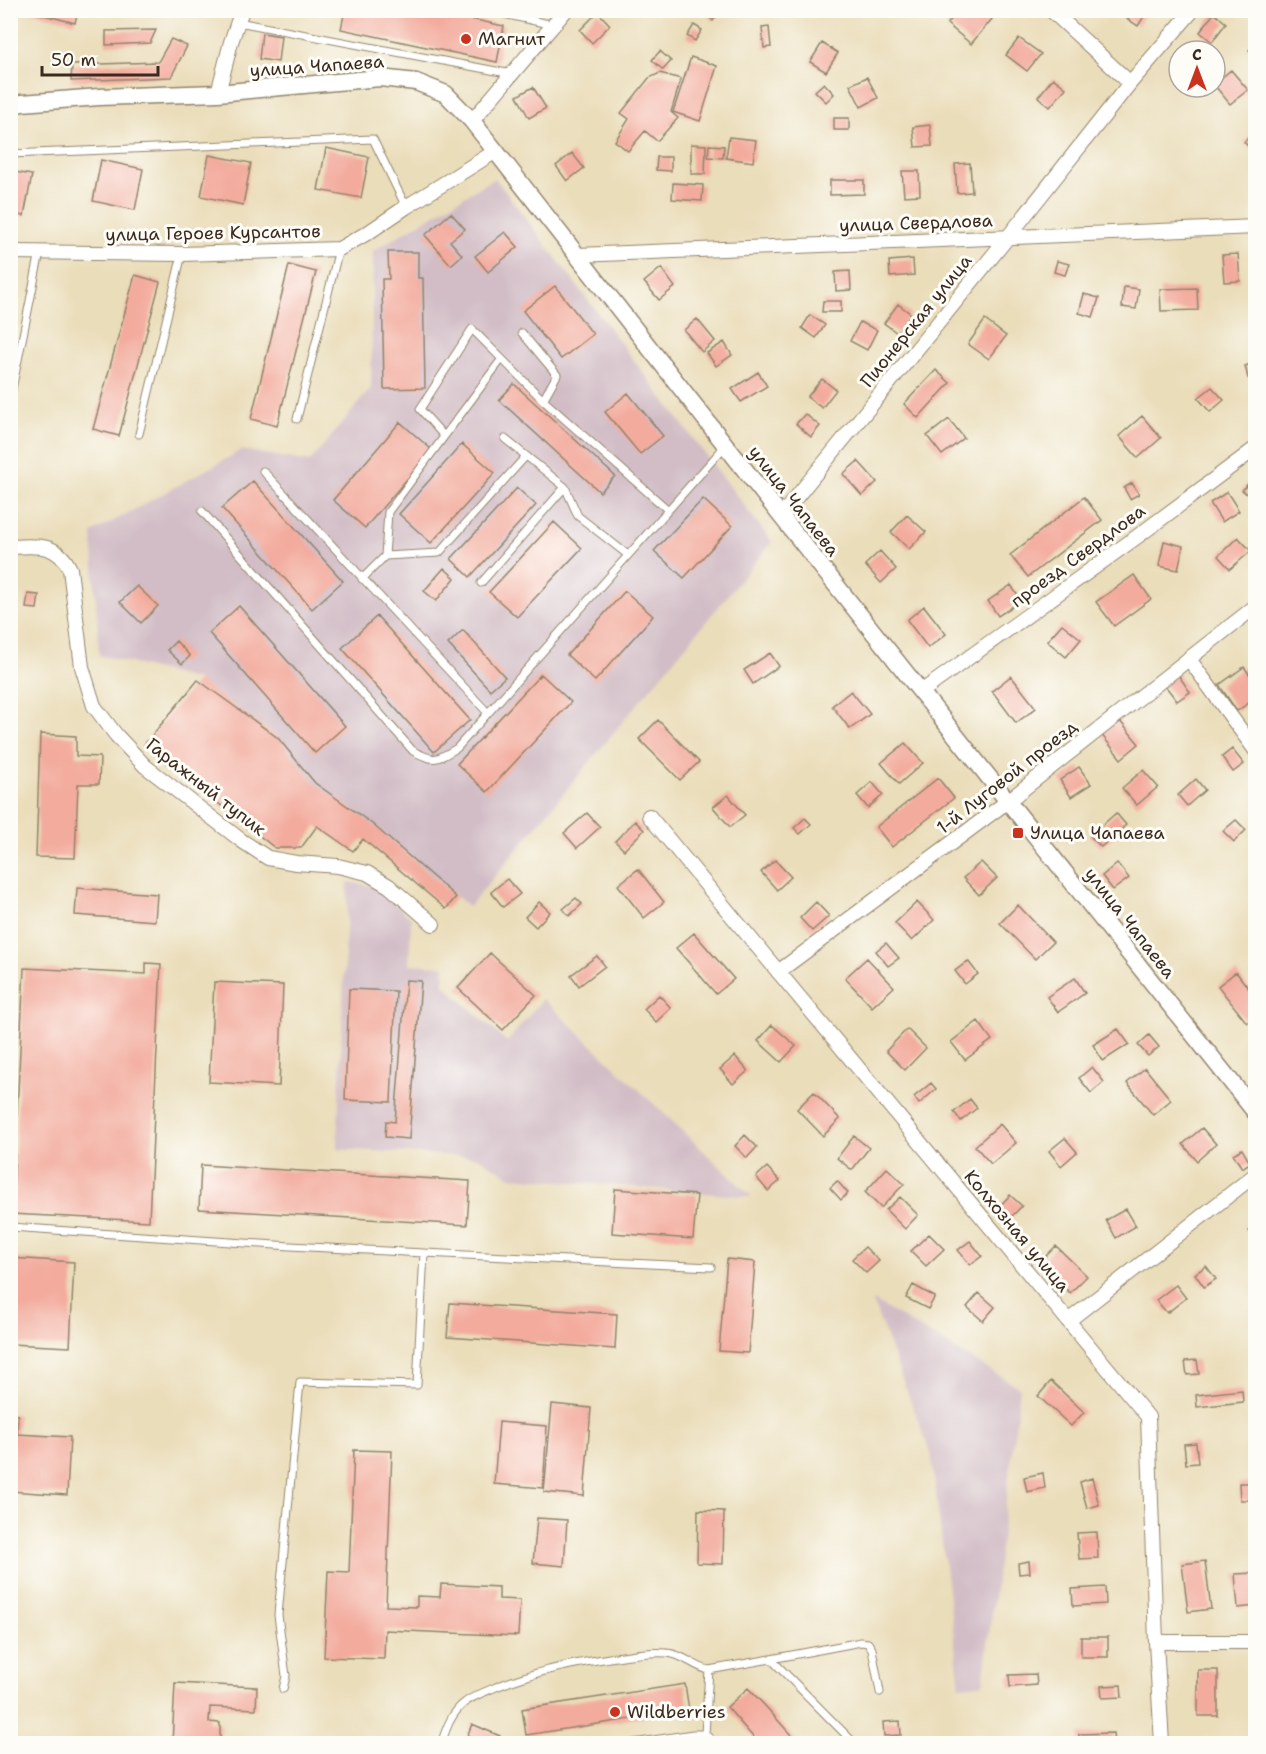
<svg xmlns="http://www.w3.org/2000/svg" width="1266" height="1754" font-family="'Shantell Sans',sans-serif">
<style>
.industrial{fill:#d2bdc6}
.building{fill:#f3ab9d}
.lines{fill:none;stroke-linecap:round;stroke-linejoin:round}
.service-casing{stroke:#92846c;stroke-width:9}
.minor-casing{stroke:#92846c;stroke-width:16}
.tertiary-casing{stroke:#92846c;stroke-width:19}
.service{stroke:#fff;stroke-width:7}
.minor{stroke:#fff;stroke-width:14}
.tertiary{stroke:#fff;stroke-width:16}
.poi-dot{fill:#c8321e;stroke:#fdfcf7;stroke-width:2}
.labels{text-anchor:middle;stroke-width:6;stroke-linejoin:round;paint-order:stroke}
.poi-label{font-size:18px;fill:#3b2a1e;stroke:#fdfcf7;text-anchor:start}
.street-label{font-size:18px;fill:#3b2a1e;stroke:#fdfcf7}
</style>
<rect width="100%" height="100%" fill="#fdfcf7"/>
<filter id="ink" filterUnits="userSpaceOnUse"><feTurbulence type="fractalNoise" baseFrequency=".0167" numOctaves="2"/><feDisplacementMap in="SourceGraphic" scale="12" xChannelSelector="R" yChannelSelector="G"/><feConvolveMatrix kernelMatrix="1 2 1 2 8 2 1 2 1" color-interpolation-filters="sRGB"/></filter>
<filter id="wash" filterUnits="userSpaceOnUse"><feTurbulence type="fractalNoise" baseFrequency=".008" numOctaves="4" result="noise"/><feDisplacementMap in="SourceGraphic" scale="24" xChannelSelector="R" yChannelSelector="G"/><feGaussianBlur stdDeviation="1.35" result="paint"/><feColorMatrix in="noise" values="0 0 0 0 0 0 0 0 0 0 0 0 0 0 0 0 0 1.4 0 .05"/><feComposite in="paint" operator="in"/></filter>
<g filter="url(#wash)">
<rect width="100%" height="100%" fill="#eaddba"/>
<!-- industrial -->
<path class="industrial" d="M495,178L772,542L469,907L371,823L315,783L278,737L198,680L99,655L92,533L242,450L310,462L371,388L373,251Z
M348,882L374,886L411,918L409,964L445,966L444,985L507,1042L543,999L752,1197L511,1177L478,1157L337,1149Z
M872,1300L1020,1388L983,1684L960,1686L931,1454Z"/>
<g id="blocks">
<!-- building -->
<path class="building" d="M25,10H78L75,23Z
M345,10H428L504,26L497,62L341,29Z
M707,10H722L713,21L705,13Z
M960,10H983L992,19L971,44L947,24Z
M1119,10H1148L1138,26L1118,13Z
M598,12L610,25L592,43L580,30Z
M1214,13L1226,23L1212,42L1200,32Z
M694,25L702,30L695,41L687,36Z
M769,27L771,47L764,48L762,28Z
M156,30L150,43L106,45V31Z
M262,33L281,36L278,62L259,59Z
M1019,38L1041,54L1027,71L1006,55Z
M171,39L187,46L171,77L71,81L72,65L158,62Z
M822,43L838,53L826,72L810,62Z
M1256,45V58L1249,50Z
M660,51L671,61L663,70L652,60Z
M691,57L717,66L700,121L673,112Z
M1231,70L1248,90L1230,104L1215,86V83Z
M660,73L681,79L671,112L678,118L657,141L645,131L628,151L615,141L629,119L621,113L649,78Z
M867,77L878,98L861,107L850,85Z
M1053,78L1066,88L1050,107L1038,97Z
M824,83L834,94L826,102L815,91Z
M533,87L546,108L529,118L517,96Z
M834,118H849V130H834Z
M930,125L932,146L915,147L913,127Z
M1256,130V154L1244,142Z
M729,137L756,140L753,162L726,158Z
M691,144L706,145L705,174H691Z
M709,145L724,146L723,158L708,157Z
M326,148L369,157L361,198L318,190Z
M572,153L584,168L567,181L556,166Z
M209,155L251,163L243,205L201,196Z
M657,157H671V171L656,170Z
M101,160L143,169L135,210L93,201Z
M970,163L972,192L957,193L955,164Z
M10,171L32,175L24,216L10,214Z
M902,171H919L920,195L904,196Z
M830,180H864V194L830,195Z
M673,183L703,185L702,201L672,199Z
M451,213L465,229L450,241L462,255L451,265L425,235Z
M505,232L518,247L488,272L475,256Z
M388,252H418V278H423L425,388L384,389L382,279H389Z
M1238,254L1240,281L1224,282L1222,255Z
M913,259L914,275L890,277L889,261Z
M1057,261L1069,264L1065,275L1054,272Z
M289,265L316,272L277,426L251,419Z
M661,268L675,287L659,300L644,282Z
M850,271L851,290L836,291L835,272Z
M135,275L160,282L119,436L93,429Z
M10,285L16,286L11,308H10Z
M555,286L593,334L561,359L523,311Z
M1124,287L1139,289L1136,309L1122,307Z
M1197,288L1198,310L1161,311L1160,289Z
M1084,294L1099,298L1093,317L1079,313Z
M823,301H841V312H822Z
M898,304L911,314L897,333L884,323Z
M810,315L825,325L816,338L802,328Z
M697,319L715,341L702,352L684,330Z
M985,320L1006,336L989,359L968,344Z
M860,322L877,330L867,350L850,341Z
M724,342L732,355L716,366L707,353Z
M1256,362V375L1248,378L1245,366Z
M936,370L950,383L918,418L904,404Z
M758,372L767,386L741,402L732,389Z
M822,379L836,390L822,408L807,397Z
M514,384L615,476L600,492L499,400Z
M1212,387L1224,400L1210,412L1198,398Z
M628,393L663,436L640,454L605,412Z
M805,414L820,426L811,437L796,424Z
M1142,416L1161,438L1138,458L1119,436Z
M949,419L964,438L942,455L927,436Z
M400,422L432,450L365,528L333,500Z
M462,444L495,473L431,543L399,514Z
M858,461L877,482L862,496L843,474Z
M1256,476V502L1242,490Z
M253,481L343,581L312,609L222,508Z
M1132,483L1139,494L1130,499L1124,488Z
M517,488L536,505L470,577L451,559Z
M1227,492L1239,511L1222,522L1210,503Z
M1084,497L1102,520L1028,577L1010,555Z
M703,499L732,526L684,578L654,551Z
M907,515L926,532L909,549L891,532Z
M554,522L582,548L517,617L489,592Z
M1238,537L1251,551L1230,569L1218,556Z
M1164,541L1183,546L1178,570L1159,566Z
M880,551L896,569L881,583L865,565Z
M444,568L455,578L436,601L424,591Z
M1134,575L1151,599L1114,626L1096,602Z
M1011,585L1021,601L998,616L988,601Z
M137,586L158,606L141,623L120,602Z
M625,591L653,616L595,681L567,655Z
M28,594L39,595L37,609L26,608Z
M239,606L345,726L315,753L209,633Z
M924,606L946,634L928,648L907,620Z
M377,616L470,720L434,752L342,648Z
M1256,617V630L1250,621Z
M1062,624L1081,639L1066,657L1047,641Z
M463,630L505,677L490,690L448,644Z
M176,641L190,656L182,664L167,650Z
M770,653L779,666L753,684L744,670Z
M1244,667L1256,683V698L1237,711L1219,685Z
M1177,673L1190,692L1177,701L1163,683Z
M541,674L571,702L487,792L457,764Z
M1011,676L1036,708L1016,723L992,691Z
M198,680L278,738L315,783L371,823L456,897L446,909L363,839L353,851L317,826L301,848H275L144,745Z
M851,691L870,714L850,729L832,706Z
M658,720L699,762L680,780L639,739Z
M1119,720L1139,744L1121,759L1101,734Z
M40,734L76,736V756L100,757L99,784H78L75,858L36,857Z
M905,743L923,763L899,784L881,763Z
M1232,749L1244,764L1233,772L1222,757Z
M1079,767L1091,784L1071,797L1060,780Z
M1143,770L1158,787L1137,805L1122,788Z
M938,778L954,798L892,847L876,827Z
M1196,779L1205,790L1187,806L1178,795Z
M872,782L883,795L868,808L857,795Z
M728,795L745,815L730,827L713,807Z
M587,813L600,827L577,848L564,833Z
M1116,813L1126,825L1101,847L1090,836Z
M805,818L811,824L800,834L794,828Z
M1236,820L1246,830L1234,842L1223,831Z
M635,821L644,830L624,850L615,841Z
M775,860L791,877L777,890L761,872Z
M981,862L997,878L979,895L963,878Z
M1117,863L1129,878L1113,890L1102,876Z
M638,869L664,902L644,918L618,885Z
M507,879L520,894L503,907L491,892Z
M77,888L157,894L155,921L75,915Z
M576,898L582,904L569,916L563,909Z
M539,902L550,912L536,927L525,917Z
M816,902L829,916L812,931L800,918Z
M917,902L934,920L912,941L895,923Z
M1018,905L1053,942L1035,959L1000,923Z
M694,933L734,979L716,994L676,948Z
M886,943L899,958L888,966L876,951Z
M490,953L536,995L503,1030L458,988Z
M597,956L605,966L579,986L571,975Z
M867,958L894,987L872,1007L845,978Z
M968,961L978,974L965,984L955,971Z
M146,963L161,964L149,1221L10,1214V1194H13L24,968L146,974Z
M1236,972L1256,998V1016L1247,1023L1218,986Z
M1075,978L1085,993L1058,1012L1047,997Z
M406,980L421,981L409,1139L385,1137L386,1121L395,1122Z
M214,982L283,985L279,1086L209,1082Z
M349,989L396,991L391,1102L345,1100Z
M659,995L671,1008L656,1022L644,1009Z
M978,1021L992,1040L965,1060L951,1042Z
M772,1025L796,1046L781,1062L758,1041Z
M907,1029L926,1048L905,1070L886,1051Z
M1118,1029L1129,1044L1103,1061L1093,1045Z
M1149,1035L1159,1047L1148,1056L1138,1045Z
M735,1056L748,1071L733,1084L720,1069Z
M1092,1067L1104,1082L1091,1093L1079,1078Z
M1145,1068L1171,1100L1153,1115L1127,1083Z
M931,1083L936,1089L919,1104L914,1097Z
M814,1092L840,1119L823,1136L797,1109Z
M970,1099L977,1108L961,1121L954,1112Z
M1000,1124L1016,1143L991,1164L975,1146Z
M1202,1128L1216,1144L1197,1161L1183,1144Z
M745,1135L757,1147L747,1158L735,1146Z
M854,1136L869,1148L852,1170L837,1158Z
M1065,1138L1077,1152L1061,1166L1049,1151Z
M1242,1149L1250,1163L1242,1168L1233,1154Z
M201,1165L470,1181L467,1225L199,1209Z
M767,1167L780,1181L768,1191L756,1177Z
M887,1168L904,1184L881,1208L865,1192Z
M837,1181L848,1193L841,1200L830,1188Z
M615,1189L697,1195L693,1239L612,1233Z
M1010,1195L1022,1206L1008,1220L997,1209Z
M900,1197L918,1215L905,1229L886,1210Z
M1126,1209L1136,1226L1116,1238L1106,1220Z
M1256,1225V1238L1249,1231Z
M929,1234L944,1249L926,1266L911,1251Z
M970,1241L982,1256L970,1265L958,1250Z
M1056,1246L1087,1276L1070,1293L1039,1263Z
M865,1247L879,1261L866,1273L852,1259Z
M10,1258L74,1262L70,1347L10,1344Z
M727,1259L755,1262L748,1353L719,1351Z
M1206,1266L1216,1279L1204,1287L1195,1274Z
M913,1285L935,1297L928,1309L906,1298Z
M1176,1285L1186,1298L1167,1313L1156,1300Z
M979,1293L995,1307L983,1321L967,1307Z
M450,1303L617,1314L615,1349L447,1337Z
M1197,1360L1199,1374L1187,1375L1185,1361Z
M1051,1381L1084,1412L1071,1426L1038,1396Z
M1242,1390L1243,1402L1197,1407L1196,1395Z
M552,1404L591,1408L584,1496L544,1492Z
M10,1414L18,1415L17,1434L70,1437L67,1495L10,1491Z
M499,1422L547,1426L543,1488L494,1484Z
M1196,1443L1198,1463L1186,1464L1184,1444Z
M354,1450L392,1451L386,1606L417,1607V1596L440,1597L441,1584L499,1587V1599L520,1600L518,1636L385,1630L384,1659L324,1657L328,1571L349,1572Z
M1043,1473L1045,1488L1027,1492L1024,1477Z
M1092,1478L1099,1505L1087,1508L1080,1482Z
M1239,1483H1252L1253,1500H1240Z
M698,1510L724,1511L723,1564L697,1563Z
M537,1518L567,1520L564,1566L533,1563Z
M1097,1532L1098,1558L1079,1559L1077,1533Z
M1029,1561L1030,1573L1019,1574L1018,1563Z
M1205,1561L1211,1609L1188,1612L1182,1564Z
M1255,1573L1256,1606L1238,1608L1235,1574Z
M1105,1587L1106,1604L1073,1606L1072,1589Z
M1081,1637H1108V1657H1081Z
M1198,1670H1218V1716H1198Z
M1036,1674L1037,1685L1010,1687L1009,1675Z
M175,1683L257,1687L256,1709L210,1707L209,1722L220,1723V1739H228V1744H172Z
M685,1684L689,1710L526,1735L522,1709Z
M1121,1685L1122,1697L1102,1698L1101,1686Z
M748,1688L767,1708L799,1744H759L727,1707Z
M900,1721L901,1735L884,1736L883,1722Z
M472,1724L500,1736L497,1744H464Z
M1113,1733L1114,1744H1079V1734Z"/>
</g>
</g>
<g filter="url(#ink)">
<use href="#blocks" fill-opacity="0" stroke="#92846c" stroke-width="1.5"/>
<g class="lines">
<!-- service casing -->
<g class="service-casing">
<path id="service" d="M486,10L553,25
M238,22L512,74
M10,154L373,139L406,207
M522,333L557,375L543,400
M10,399L40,252
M297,419L339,249
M139,434L182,254
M444,436L420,409L472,329L543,400L668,510
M505,439L565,487L578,516L628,555
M263,471L488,713
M202,511L413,751C435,762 435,761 457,748L726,445
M385,556L388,512L501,360
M362,579L385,556L439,553L526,456
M481,583L565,487
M10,1227L290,1246L424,1253L417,1385L300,1382L278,1615L286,1676L283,1689
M424,1253L711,1267
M771,1659L861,1642L868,1643L872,1649L880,1692
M705,1734L709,1670
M441,1744C446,1729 451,1714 463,1704C472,1696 485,1692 496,1687C530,1673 566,1665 603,1659C623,1656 646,1651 667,1653C683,1654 694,1667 709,1670L771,1659L855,1744
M627,1744L693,1734H705L716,1744"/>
</g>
<!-- minor casing -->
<g class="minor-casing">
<path id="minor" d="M1051,10L1130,83
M218,93L231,42L242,10
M472,121L566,10
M10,252L182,254L339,249L369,232L406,207L496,151
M578,255L1256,227
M781,516L1008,237L1130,83L1193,10
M10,547C36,546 57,542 70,569L82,667L94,706L116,735L145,766L242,841L268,858L296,863L338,866L367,873L389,886L433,924
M1189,659L1256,751
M921,692L1138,536L1256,448
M649,816L1148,1417L1156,1642L1162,1744
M778,972L1008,801L1256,606
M1068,1321L1256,1174
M1156,1642H1256"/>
</g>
<!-- tertiary casing -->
<g class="tertiary-casing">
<path id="tertiary" d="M10,106L22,103L99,97L218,93L380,78L416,82L446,94L472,121L781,516L1256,1113"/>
</g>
<!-- service -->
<use href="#service" class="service"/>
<!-- minor -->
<use href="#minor" class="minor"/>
<!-- tertiary -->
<use href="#tertiary" class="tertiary"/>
</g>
</g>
<!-- markers -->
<g class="poi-dot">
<circle cx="466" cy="39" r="6"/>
<rect x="1012" y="827" width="12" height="12" rx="3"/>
<circle cx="615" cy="1712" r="6"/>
</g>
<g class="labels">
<!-- poi labels -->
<g class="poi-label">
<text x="478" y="45">Магнит</text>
<text x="1030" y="839">Улица Чапаева</text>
<text x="627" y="1718">Wildberries</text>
</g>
<!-- street labels -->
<g class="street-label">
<text transform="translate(317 66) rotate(-4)" y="6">улица Чапаева</text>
<text transform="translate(916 223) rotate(-2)" y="6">улица Свердлова</text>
<text transform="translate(213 233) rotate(-1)" y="6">улица Героев Курсантов</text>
<text transform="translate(916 321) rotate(-51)" y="6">Пионерская улица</text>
<text transform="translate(794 501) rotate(52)" y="6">улица Чапаева</text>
<text transform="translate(1078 556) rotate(-36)" y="6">проезд Свердлова</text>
<text transform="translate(1007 777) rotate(-38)" y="6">1-й Луговой проезд</text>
<text transform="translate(206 787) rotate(38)" y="6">Гаражный тупик</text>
<text transform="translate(1130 923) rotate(52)" y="6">улица Чапаева</text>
<text transform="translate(1017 1231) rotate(50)" y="6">Колхозная улица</text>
</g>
</g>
<!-- margin -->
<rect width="1266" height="1754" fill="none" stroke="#fdfcf7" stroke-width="36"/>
<!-- north arrow -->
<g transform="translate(1197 69)"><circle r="28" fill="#fdfcf7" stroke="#afa8a0" stroke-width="1.5"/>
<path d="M0-4.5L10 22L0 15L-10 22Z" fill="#c8321e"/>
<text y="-9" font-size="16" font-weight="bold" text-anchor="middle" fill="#3b2a1e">С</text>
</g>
<!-- scale -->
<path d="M42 66v9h116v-9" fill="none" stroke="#3b2a1e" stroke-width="3"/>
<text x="51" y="66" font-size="18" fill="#3b2a1e" stroke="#fdfcf7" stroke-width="4.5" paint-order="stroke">50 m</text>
</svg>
